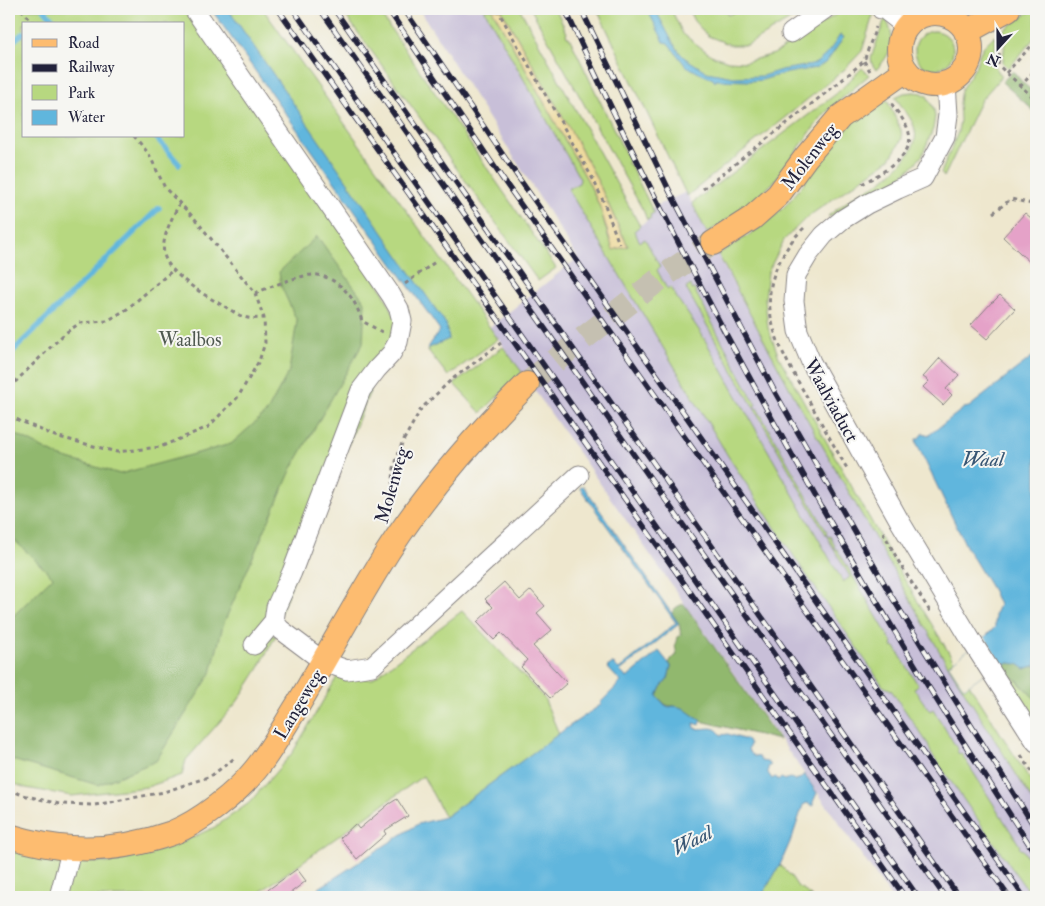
<svg xmlns="http://www.w3.org/2000/svg" width="1045" height="906" font-family="'IM FELL Double Pica',serif">
<style>
.industrial{fill:#c8bfd8}
.green{fill:#b7d880;stroke:#6c7d5e;fill-rule:evenodd}
.forest{fill:#91b86e;stroke:#5a6d54}
.sand{fill:#eeda9e;stroke:#887e6c}
.water{fill:#60b6dd;stroke:#416c8c}
.pier{fill:#eee7ce}
.lines{fill:none;stroke-linecap:round;stroke-linejoin:round}
.stream{stroke:#60b6dd;stroke-width:5.5}
.building{fill:#e5a2c8}
.major-tunnel{stroke:#c5c0b1;stroke-width:24;stroke-dasharray:24 12;stroke-linecap:butt}
.minor-casing{stroke:#888484;stroke-width:21}
.major-casing{stroke:#888484;stroke-width:26}
.path{stroke:#888484;stroke-width:3;stroke-dasharray:4 4;stroke-linecap:butt}
.minor{stroke:#fff;stroke-width:19}
.major{stroke:#fdbc70;stroke-width:24}
.rail-casing{stroke:#22223b;stroke-width:5.5}
.rail{stroke:#f6f6f2;stroke-width:4;stroke-dasharray:11;stroke-linecap:butt}
.labels{text-anchor:middle;stroke-width:4;stroke-linejoin:round;paint-order:stroke}
.street-label{font-size:19px;fill:#22223b;stroke:#f6f6f2}
.park-label{font-size:19px;fill:#4f5950;stroke:#f6f6f2}
.water-label{font-size:20px;font-style:italic;fill:#385674;stroke:#f6f6f2}
</style>
<rect width="100%" height="100%" fill="#f6f6f2"/>
<filter id="ink" filterUnits="userSpaceOnUse"><feTurbulence type="fractalNoise" baseFrequency=".02" numOctaves="2"/><feDisplacementMap in="SourceGraphic" scale="10" xChannelSelector="R" yChannelSelector="G"/><feConvolveMatrix kernelMatrix="1 2 1 2 8 2 1 2 1" color-interpolation-filters="sRGB"/></filter>
<filter id="wash" filterUnits="userSpaceOnUse"><feTurbulence type="fractalNoise" baseFrequency=".0096" numOctaves="4" result="noise"/><feDisplacementMap in="SourceGraphic" scale="20" xChannelSelector="R" yChannelSelector="G"/><feGaussianBlur stdDeviation="1.12" result="paint"/><feColorMatrix in="noise" values="0 0 0 0 0 0 0 0 0 0 0 0 0 0 0 0 0 1.4 0 .05"/><feComposite in="paint" operator="in"/></filter>
<g filter="url(#wash)">
<rect width="100%" height="100%" fill="#eee7ce"/>
<!-- industrial -->
<path class="industrial" d="M419,9H511L633,230L651,218L650,215L654,213L652,208L686,192L725,269L790,389L941,654L1036,806V897H891L490,327L578,258Z"/>
<!-- green -->
<path class="green" d="M9,9H188L381,288L398,322L271,636L276,635L259,668L237,702L186,760L182,775L147,787L72,796L26,788L9,782ZM24,24H184V136H24Z
M228,9H263L498,339L448,376L427,349L448,339Z
M341,9H377L556,268L538,281Z
M484,9H492L589,183L600,207L609,239L628,246C614,220 604,192 590,166C562,113 530,62 501,9H520L640,226L634,231L640,242L645,239L660,267L657,270L667,289L671,287L677,298L701,333L843,582L850,577L688,292L686,288L691,285L692,286L691,287L692,290L694,289L756,405L754,406L756,409L757,408L827,532L826,533L828,537L830,536L835,546L834,547L835,549H837L893,644L892,645L893,648L895,647L918,685L914,689L930,711L933,709L958,750L957,751L959,754L961,753L1020,846L1019,847L1021,850L1022,849L1028,858L1027,859L1035,869L1034,870L1036,873V897H1032L931,753L928,744L891,690L883,686L803,570L728,456L568,189L579,183L580,179Z
M531,9H556L567,33L566,34L567,37H569L629,161L627,162L629,165L630,164L654,213L650,215L651,218L647,220L644,212Z
M597,9H671L683,34L711,55L728,61L745,62L774,54L843,10L863,9L874,12L862,51L844,70L687,196Z
M688,9H725L728,15L740,9H795L799,15L747,45H731L708,36L694,21Z
M1034,9H1036V36L1009,68L1003,63V60L1005,40L1003,30Z
M886,19C897,40 891,54 876,70L872,64L871,58L884,21Z
M915 50a19 19 0 1 1 38 0a19 19 0 1 1-38 0Z
M994,36C1000,53 985,57 1002,76L981,100L944,177L941,173L958,132L960,120L959,103L960,95L962,88L975,68L979,55L983,47Z
M862,68L869,75L823,115L773,183L744,208L707,233L692,203L836,94Z
M914,92L922,93L927,96L934,110L935,117L933,129L922,156L910,169L893,183L862,196L830,217L828,216C838,208 849,200 859,193C865,190 871,188 877,184C892,174 920,150 915,130C913,119 901,106 895,97L904,93Z
M887,100L901,130L902,139L890,159L806,218L784,240L768,272L765,299L768,328L779,357L897,567L954,661L949,664L964,688L969,684L1036,789V806L941,654L790,389L718,254C748,236 778,219 799,189C803,184 808,179 807,173L848,125L857,117Z
M503,347L522,372L481,413L454,384Z
M462,611L544,698L559,734L445,817L423,776L253,897H9V846L47,858L107,863L169,848L215,827L249,803L293,752L337,677L372,679Z
M1013,677L1036,700V732L1007,680Z
M780,865L790,875L798,887L801,888L812,897H761Z"/>
<!-- forest -->
<path class="forest" d="M1013,71L1023,83L1036,94V113L1002,82Z
M317,236L365,302L363,343L292,468L223,625L211,673L156,761L98,785L9,759V620L53,577L9,535V431L58,456L120,474L231,444L267,412L289,371L297,321L281,286L279,272Z
M684,604L779,740L701,721L674,706C666,707 662,702 657,696L661,687L668,679L671,666L669,663L672,658L677,655L675,645L677,638L681,635L679,624L672,613C675,607 678,606 684,604Z
M1012,662L1018,664L1025,669L1036,665V700L1016,679L1013,677L1010,678L1002,666L1008,663Z"/>
<!-- sand -->
<path class="sand" d="M492,9H501C530,62 562,113 590,166C604,192 614,220 628,246L613,250L600,207L589,183Z"/>
<!-- water -->
<path class="water" d="M211,9H228L446,324L449,339L427,349L440,330Z
M647,9H655L672,41L680,53L685,58L707,72L733,77L762,76L781,70L812,65C824,60 833,46 840,35L844,37L831,56L825,63L816,68L782,74L762,80L749,81L716,80L715,82L713,79L697,72L685,65L668,43L664,42Z
M1036,354V665L1025,669L1018,664L1008,663L989,670L964,688L949,665L985,637L995,627V614L999,605L993,591L967,548L917,444L916,439H918L923,433L929,435L964,408L969,407L1002,381V380Z
M583,486L679,624L620,671L627,678L659,651L671,666L668,679L661,687L657,696L665,705L669,707L674,706L683,708L701,721L700,725L694,723L695,728C706,731 714,723 721,735L728,734L743,739H746L750,744L748,750L752,754L753,756L759,757L761,761L767,762L771,765L768,767V773L772,779L775,777L777,778V779L779,780L781,778L785,780C789,777 792,778 796,781L797,779H800L804,774L817,793L813,802V806L807,803L803,805L793,835L780,865L761,897H305L418,824L445,817L568,727L602,704L600,703L621,682L607,667L613,663L619,669L676,623L580,488Z"/>
<!-- pier -->
<path class="pier" d="M985,637L1002,666L989,670L964,688L949,665Z"/>
<g class="lines">
<!-- stream -->
<path class="stream" d="M44,9L57,24
M9,45L23,33
M155,136L179,164
M9,355L159,208"/>
</g>
<g id="blocks">
<!-- building -->
<path class="building" d="M1025,213L1036,222V268L1003,237Z
M1000,295L1015,309L987,339L971,325L992,302H993Z
M940,358L959,375L946,389L952,395L943,405L923,387L929,381L923,377Z
M504,582L520,600L531,590L545,606L537,613L552,630L533,646L567,683L550,698L521,667L527,660L501,633L494,640L477,622L493,607L485,599Z
M397,799L408,816L384,831L386,834L357,859L340,838L355,824L359,829L389,804Z
M297,869L306,881L285,897H258Z"/>
</g>
</g>
<g filter="url(#ink)">
<use href="#blocks" fill-opacity="0" stroke="#888484" stroke-width="1"/>
<g class="lines">
<!-- major-tunnel -->
<path class="major-tunnel" d="M527,384L566,352L662,277L713,243"/>
<!-- minor casing -->
<g class="minor-casing">
<path id="minor" d="M194,9L391,295L399,309L402,321L398,342L391,354L377,369L361,390L292,572L276,607L274,621L280,629L324,662L347,670L372,666L579,475
M881,9L885,10L907,27
M791,33L825,9
M946,83L948,115L945,137L923,178L898,189L867,204L843,219L824,235L808,255L796,275L794,301L798,331L811,362L899,520L974,645L1036,742
M254,645L274,621
M59,897L72,848"/>
</g>
<!-- major casing -->
<g class="major-casing">
<path id="major" d="M899 49a36 36 0 1 1 72 0a36 36 0 1 1-72 0Z
M966,32L1008,9
M713,243L752,218L778,195L806,157L840,117L906,70
M9,836C29,842 50,847 72,848C105,850 141,844 172,833C200,822 237,793 256,769C272,749 285,725 299,703C326,658 350,613 377,569C418,501 471,440 527,384"/>
</g>
<!-- path -->
<path class="path" d="M21,9L34,24
M497,9L594,181L605,205L619,244
M999,37L1000,46L998,65L1036,100
M864,61L870,71
M1006,73L1036,41
M1020,87L1036,69
M862,184C879,174 915,157 909,133C907,123 897,112 891,103
M703,189L842,80L864,61L876,27
M180,203C172,217 161,239 164,254C168,274 207,297 224,306C231,310 240,317 248,318C253,319 259,318 264,318
M993,213L1011,199L1036,205
M804,228C794,237 787,247 781,259C753,308 782,353 807,397C820,421 834,446 848,470
M405,284L435,262
M255,293C271,287 302,273 318,275C327,277 333,280 339,285C352,295 357,306 362,321L382,332
M9,388L64,334L80,323L107,321L127,309L173,270
M9,416L55,436L117,452L160,447L208,427L238,397L259,361L265,343L264,318L255,293L195,219L165,188L149,154L134,136
M384,517L392,492L394,468L402,443L421,409L451,380L501,343
M883,532L900,564L931,613
M1021,755L1036,778
M9,790L23,795L59,804L95,805L164,792L211,776L236,757"/>
<!-- minor -->
<use href="#minor" class="minor"/>
<!-- major -->
<use href="#major" class="major"/>
<!-- rail casing -->
<g class="rail-casing">
<path id="rail" d="M278,9L543,383L905,897
M293,9L918,897
M320,9L945,897
M334,9L959,897
M388,9L502,178L1009,897
M404,9L518,177L1024,897
M565,9C669,236 788,457 918,670C957,733 997,794 1036,855
M581,9L670,192L776,394L892,597L947,687L1036,829"/>
</g>
<!-- rail -->
<use href="#rail" class="rail"/>
</g>
</g>
<g class="labels">
<!-- street labels -->
<g class="street-label">
<text transform="translate(809 156) rotate(-52)" y="7">Molenweg</text>
<text transform="translate(832 400) rotate(61)" y="7">Waalviaduct</text>
<text transform="translate(391 485) rotate(-74)" y="7">Molenweg</text>
<text transform="translate(298 704) rotate(-59)" y="7">Langeweg</text>
</g>
<!-- park labels -->
<g class="park-label">
<text x="190" y="346">Waalbos</text>
</g>
<!-- water labels -->
<g class="water-label">
<text x="983" y="466">Waal</text>
<text transform="translate(692 840) rotate(-26)" y="7">Waal</text>
</g>
</g>
<!-- margin -->
<rect width="1045" height="906" fill="none" stroke="#f6f6f2" stroke-width="30"/>
<!-- legend -->
<rect x="22" y="22" width="162" height="115" fill="#f6f6f2" stroke="#a1a1a9"/>
<rect x="32" y="39" width="25" height="8" fill="#fdbc70" stroke="#a1a1a9"/>
<text x="68" y="48" font-size="15" fill="#22223b">Road</text>
<rect x="32" y="64" width="25" height="8" fill="#22223b" stroke="#a1a1a9"/>
<text x="68" y="72" font-size="15" fill="#22223b">Railway</text>
<rect x="32" y="85" width="25" height="15" fill="#b7d880" stroke="#a1a1a9"/>
<text x="68" y="98" font-size="15" fill="#22223b">Park</text>
<rect x="32" y="110" width="25" height="15" fill="#60b6dd" stroke="#a1a1a9"/>
<text x="68" y="122" font-size="15" fill="#22223b">Water</text>
<!-- north arrow -->
<g transform="translate(998 48) rotate(201)" stroke="#f6f6f2" stroke-width="4" paint-order="stroke">
<path d="M0-4L9 19L0 12L-9 19Z" fill="#22223b"/>
<text y="-8" font-size="14" font-weight="bold" text-anchor="middle" fill="#22223b">N</text>
</g>
</svg>
